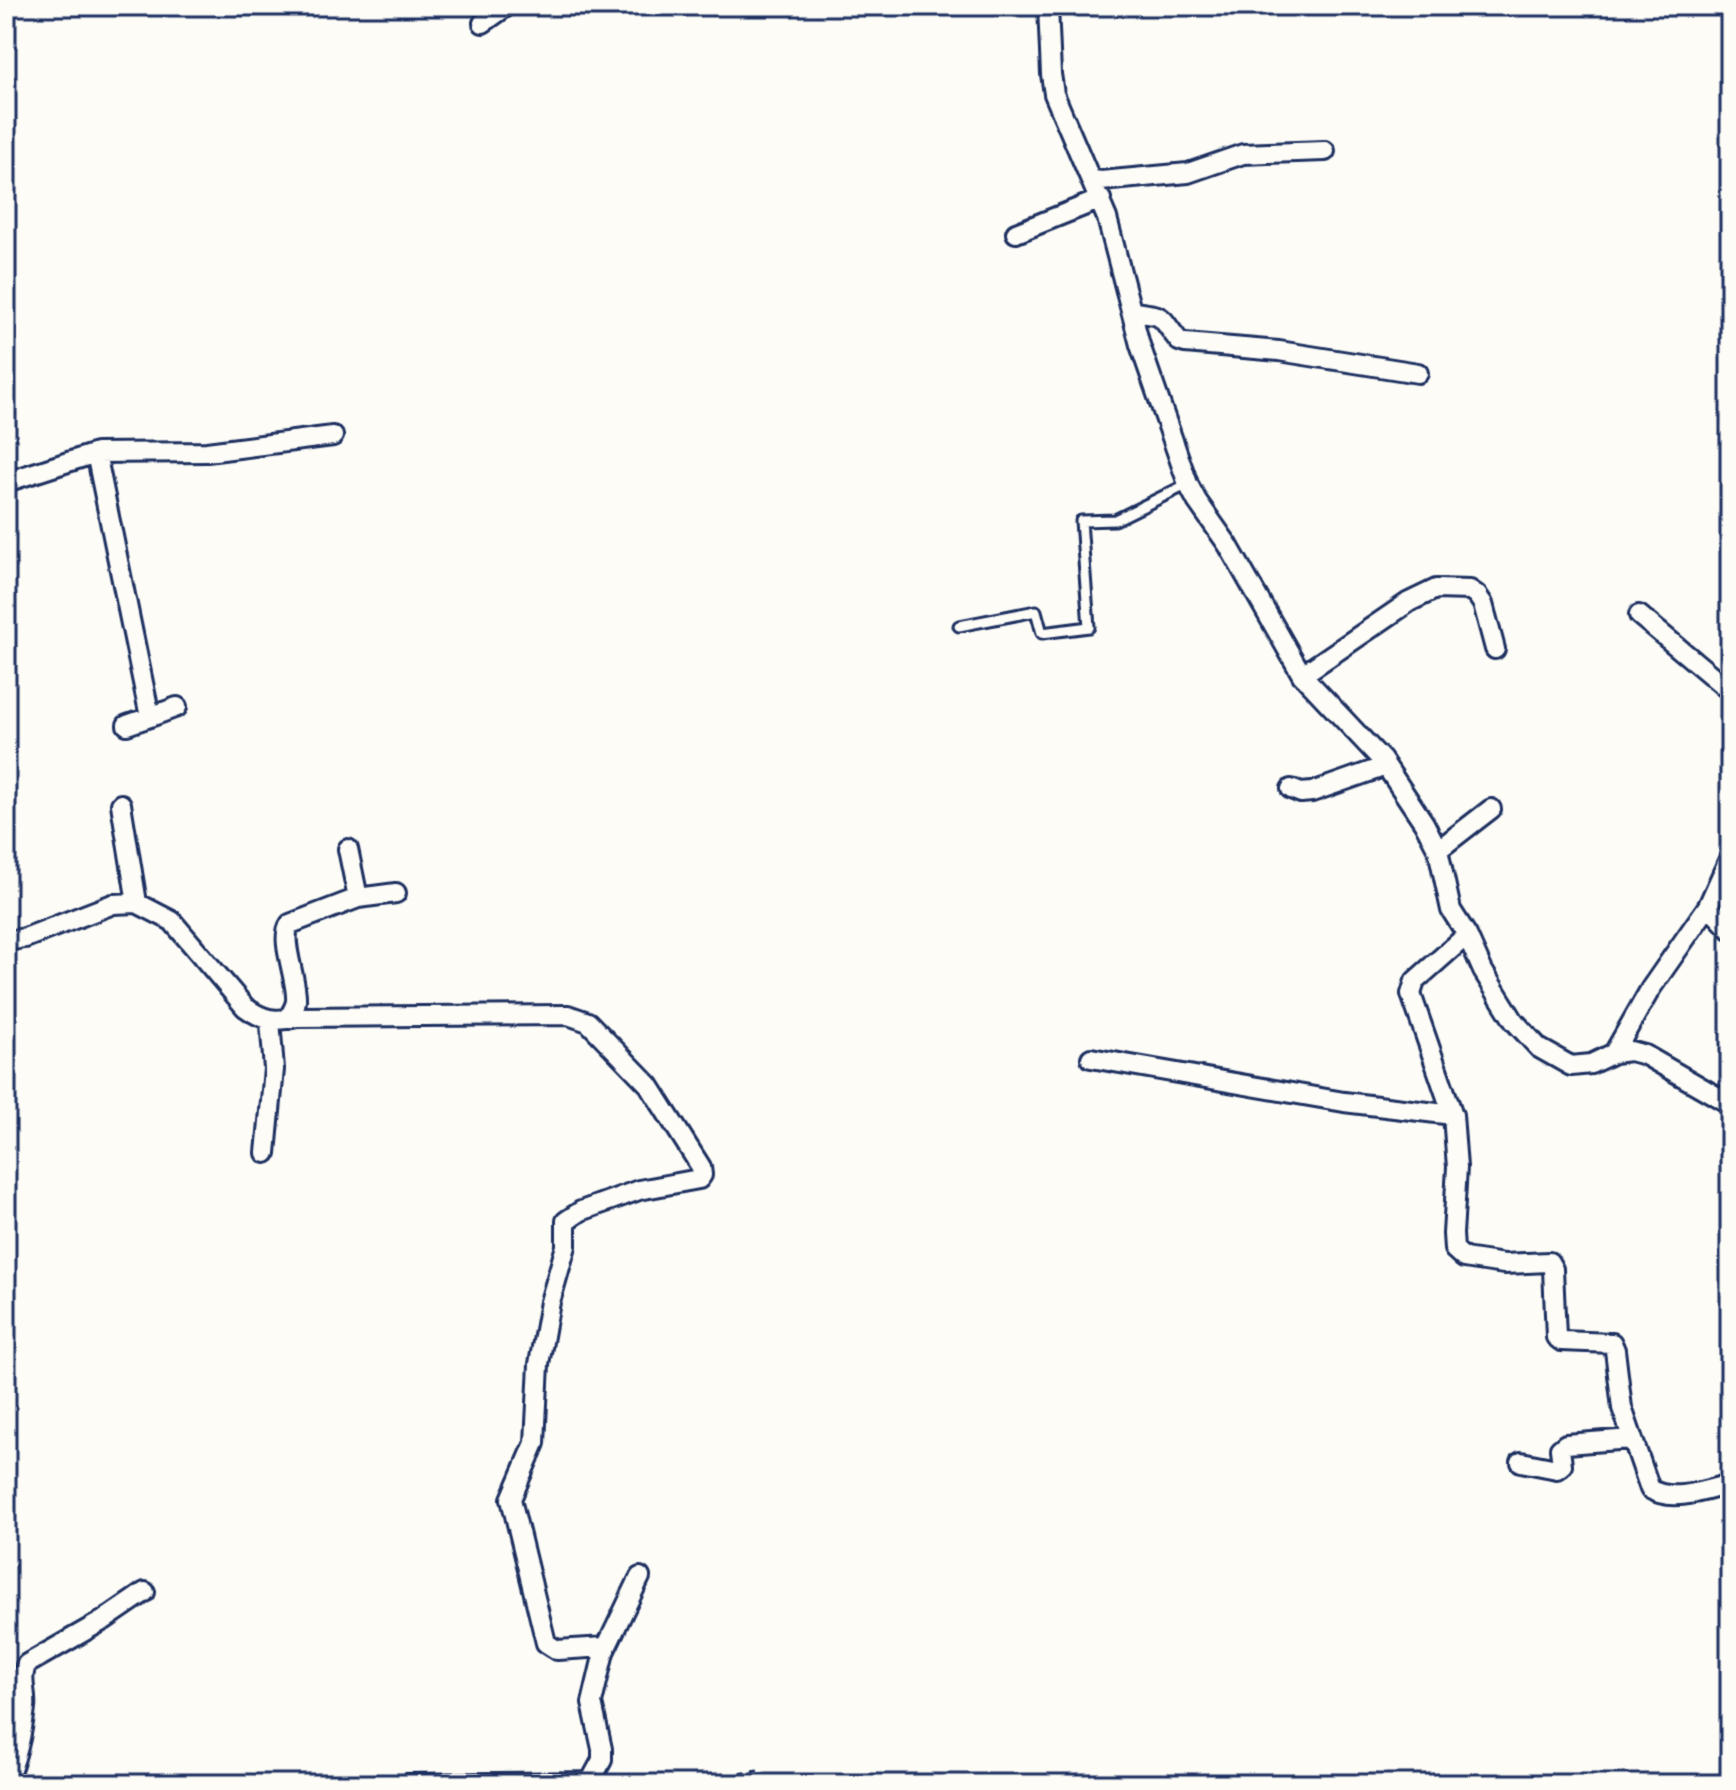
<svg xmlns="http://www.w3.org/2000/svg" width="1736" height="1790" font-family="'Shantell Sans',sans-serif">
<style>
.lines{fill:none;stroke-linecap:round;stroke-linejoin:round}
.service-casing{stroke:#1b2f5e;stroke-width:15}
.minor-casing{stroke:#1b2f5e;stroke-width:24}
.path{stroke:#1b2f5e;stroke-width:3;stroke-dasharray:8 6;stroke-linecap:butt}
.service{stroke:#fdfcf7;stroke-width:9}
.minor{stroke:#fdfcf7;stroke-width:18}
</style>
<rect width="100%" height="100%" fill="#fdfcf7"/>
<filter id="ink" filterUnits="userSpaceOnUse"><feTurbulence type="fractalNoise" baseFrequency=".0125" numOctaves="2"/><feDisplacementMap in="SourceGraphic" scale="16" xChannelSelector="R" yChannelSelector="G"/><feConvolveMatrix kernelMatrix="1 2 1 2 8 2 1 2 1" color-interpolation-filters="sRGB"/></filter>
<g filter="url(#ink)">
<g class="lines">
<!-- service casing -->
<g class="service-casing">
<path id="service" d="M959,626L1036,611L1042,633L1089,627L1081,521L1115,520L1188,484"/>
</g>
<!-- minor casing -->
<g class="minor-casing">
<path id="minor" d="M1048,6L1051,74L1054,94L1107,218L1140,345L1188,484L1197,501L1228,545L1302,675L1382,760L1424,823L1438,850L1451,910L1467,935L1483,971L1514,1021L1539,1048L1571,1066L1591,1064L1614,1053L1630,1051L1645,1055L1730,1104
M483,23L507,6
M1093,180L1101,181L1188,173L1243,154L1325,151
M1016,233L1101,199
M1133,312C1168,316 1158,315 1179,341L1185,343L1279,351L1418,373
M96,453L150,717L127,725
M6,482L96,453L207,452L333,436
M1639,615L1730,691
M1302,675L1409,602L1436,589L1470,590L1477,595L1483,604L1495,649
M150,717L177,707
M1291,789L1301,793L1312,792L1386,766
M121,804L137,903
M1438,850L1491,809
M358,898L396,893
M1708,906L1730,929
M1467,935L1415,981L1411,994L1453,1115L1457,1167L1453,1234L1454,1249L1464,1258L1504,1264L1549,1262L1553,1269L1556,1337L1561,1341L1612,1343L1615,1350L1622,1408L1650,1489C1673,1503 1706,1490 1730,1484
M6,941L25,938L113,904L137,903L172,921L245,1007C264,1021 275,1022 297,1017L568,1015L588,1022L649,1085L701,1167L702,1175L699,1179L639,1190L581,1211L566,1221V1246L550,1302L539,1364L535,1443L511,1499L546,1643L557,1650L605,1647
M288,1019C291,1013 295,1008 296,1001C298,980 279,940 290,924L358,898L348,849
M1614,1053L1651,988L1708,906L1730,857
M1091,1058L1344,1102L1453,1115
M266,1153L274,1069L270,1021
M1521,1462L1557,1469L1562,1465L1560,1449L1566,1444L1631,1439
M6,1781C17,1758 22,1733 25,1708C27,1693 19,1678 27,1664L104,1620L145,1592
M408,1784L589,1782
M589,1784L602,1760V1749L592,1703L604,1652L640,1577"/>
</g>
<!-- path -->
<path class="path" d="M613,1782L675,1783L758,1771"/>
<!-- service -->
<use href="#service" class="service"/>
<!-- minor -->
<use href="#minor" class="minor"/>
</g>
</g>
<!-- margin -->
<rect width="1736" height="1790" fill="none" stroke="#fdfcf7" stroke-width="32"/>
<rect x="16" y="16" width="1704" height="1758" fill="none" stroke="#1b2f5e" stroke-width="3" filter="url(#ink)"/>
</svg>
